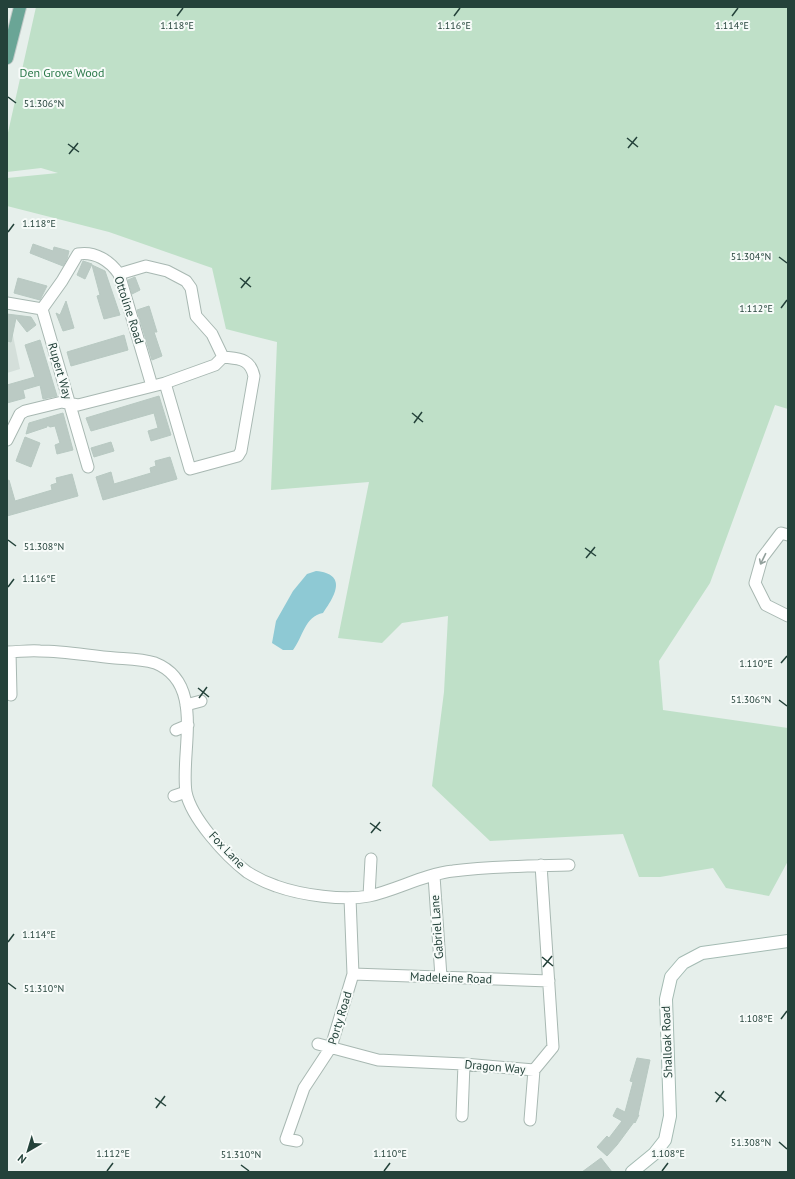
<svg xmlns="http://www.w3.org/2000/svg" width="795" height="1179" font-family="'PT Sans',sans-serif">
<style>
.built{fill:#d4dfda}
.green{fill:#bfe0c8}
.water{fill:#8ec9d4}
.building{fill:#bbcac4;stroke:#b8c9c2}
.lines{fill:none;stroke-linecap:round;stroke-linejoin:round}
.street-casing{stroke:#a8b8b2;stroke-width:13}
.secondary-casing{stroke:#a4bbb3;stroke-width:14}
.primary-casing{stroke:#c2cac8;stroke-width:14}
.street{stroke:#fff;stroke-width:11}
.secondary{stroke:#fff;stroke-width:12}
.primary{stroke:#6aa596;stroke-width:12}
.oneway{stroke:#92a09c}
.ticks{fill:none;stroke:#24423a;stroke-width:1.5}
.labels{text-anchor:middle;stroke-width:4;stroke-linejoin:round;paint-order:stroke}
.park-label{font-size:12px;fill:#2d7a4b;stroke:#f7fbf9}
.street-label{font-size:12px;fill:#24423a;stroke:#f7fbf9}
.ticks-label{font-size:10px;text-anchor:middle;fill:#24423a;stroke:#f7fbf9;stroke-width:4;stroke-linejoin:round;paint-order:stroke}
</style>
<rect width="100%" height="100%" fill="#e6efeb"/>
<!-- built -->
<path class="built" d="M12,331L20,369L7,373V332Z"/>
<!-- green -->
<path class="green" d="M36,7H788V409L775,405L710,583L659,661L663,710L788,728V861L769,896L726,888L713,868L660,877H639L623,834L490,841L432,786L444,692L448,616L402,623L382,643L338,638L369,482L271,490L277,342L226,329L212,268L109,232L7,206V178L58,173L41,168L7,172V137Z"/>
<!-- water -->
<path class="water" d="M316,571C348,574 335,596 323,613C305,616 303,637 293,650H283L272,643L276,621L293,591L307,574Z"/>
<!-- building -->
<path class="building" d="M33,244L53,251L54,247L69,251L67,259L63,266L30,253Z
M83,261L92,264L85,279L77,275Z
M92,265L105,271L120,315L104,319L97,296L100,295Z
M135,277L140,290L132,294L128,280Z
M18,278L47,286L40,300L14,293Z
M66,301L74,328L63,331L56,313L60,315Z
M149,306L157,332H154L162,356L152,360L137,310Z
M7,314L31,317L36,325L27,332L16,318L11,342L7,341Z
M124,335L128,350L71,366L67,352Z
M40,340L57,396L43,399L40,385L23,390L25,398L7,403V385L35,377L25,345Z
M159,396L171,435L151,441L148,431L158,428L154,413L91,431L86,418Z
M63,413L73,450L57,454L55,445L60,443L55,426L50,427L47,425V427L26,434L29,423Z
M25,437L40,443L31,467L16,461Z
M111,442L114,451L94,457L91,448Z
M170,457L177,479L103,500L96,477L111,472L114,484L151,473L150,468L156,466L155,461Z
M72,474L78,496L7,516V481L9,480L15,501L52,490L51,485L57,483L56,478Z
M637,1058L650,1060L638,1115H639L635,1123L634,1122L617,1145L607,1156L597,1147L607,1136L609,1138L622,1121L613,1116L617,1108L625,1112L633,1082L630,1081Z
M601,1158L612,1172H582Z"/>
<g class="lines">
<!-- street casing -->
<g class="street-casing">
<path id="street" d="M119,274L146,266L167,271L186,281L191,288L196,316L212,334L223,357
M7,303L42,309L88,467
M42,309L62,281L78,254C95,251 110,261 119,274L152,386
M165,383L190,469L238,456L241,451L254,376C250,358 239,359 223,357
M7,440L20,414L25,411L62,402L78,405L165,383L215,365L223,357
M788,535L781,533L762,558L755,583L766,605L788,616
M7,652C18,652 29,650 40,651C65,651 90,656 115,658C129,659 142,659 155,663C206,683 180,752 186,792C191,818 226,856 247,872C255,877 267,883 276,886C301,895 344,901 369,896C397,890 424,874 453,871C491,866 531,866 569,865
M10,652L11,695
M186,705L201,701
M176,730L188,725
M174,796L186,792
M434,876L441,977
M369,896L371,859
M353,974L549,981
M318,1044L378,1060L464,1064L534,1070L553,1047L541,865
M462,1116L464,1064
M530,1120L534,1070
M297,1141L286,1139L304,1088L331,1047L353,974L350,898"/>
</g>
<!-- secondary casing -->
<g class="secondary-casing">
<path id="secondary" d="M632,1172L654,1154L665,1140L670,1116L666,999L671,977L683,963L702,953L788,941"/>
</g>
<!-- primary casing -->
<g class="primary-casing">
<path id="primary" d="M7,58L20,7"/>
</g>
<!-- street -->
<use href="#street" class="street"/>
<!-- secondary -->
<use href="#secondary" class="secondary"/>
<!-- primary -->
<use href="#primary" class="primary"/>
</g>
<!-- one-way arrows -->
<defs><path id="oneway-shaft" d="M-6 0H5M1.5-3L5.5 0L1.5 3" fill="none" stroke-width="1.6" stroke-linecap="round" stroke-linejoin="round"/></defs>
<use class="oneway" href="#oneway-shaft" transform="translate(763 559) rotate(116)"/>
<!-- ticks -->
<path class="ticks" d="M177,16L183,8M454,16L460,8M732,16L738,8M8,97L16,103M627,138L638,147M68,144L79,152M628,148L637,137M69,154L78,143M8,232L14,224M779,257L787,263M240,278L251,287M241,288L250,277M781,308L787,300M412,413L423,422M414,423L422,412M8,540L16,546M585,548L596,556M586,558L595,547M8,587L14,579M781,663L787,656M198,688L209,697M199,698L207,687M779,700L787,706M370,823L381,831M371,833L380,822M8,942L14,934M542,957L553,966M543,967L552,956M8,983L16,989M781,1019L787,1011M715,1092L726,1101M155,1098L166,1106M716,1102L724,1091M156,1108L165,1096M779,1142L787,1149M241,1165L249,1171M107,1171L113,1163M384,1171L390,1163M662,1171L668,1163"/>
<g class="labels">
<!-- park labels -->
<g class="park-label">
<text x="62" y="77">Den Grove Wood</text>
</g>
<!-- street labels -->
<g class="street-label">
<text transform="translate(129 310) rotate(72)" y="4">Ottoline Road</text>
<text transform="translate(60 371) rotate(74)" y="4">Rupert Way</text>
<text transform="translate(227 850) rotate(46)" y="4">Fox Lane</text>
<text transform="translate(437 927) rotate(-94)" y="4">Gabriel Lane</text>
<text transform="translate(451 978) rotate(2)" y="4">Madeleine Road</text>
<text transform="translate(340 1018) rotate(-73)" y="4">Porty Road</text>
<text transform="translate(667 1042) rotate(-92)" y="4">Shalloak Road</text>
<text transform="translate(495 1067) rotate(5)" y="4">Dragon Way</text>
</g>
</g>
<g class="ticks-label">
<text x="177" y="29">1.118°E</text>
<text x="454" y="29">1.116°E</text>
<text x="732" y="29">1.114°E</text>
<text x="44" y="107">51.306°N</text>
<text x="39" y="227">1.118°E</text>
<text x="751" y="260">51.304°N</text>
<text x="756" y="312">1.112°E</text>
<text x="44" y="550">51.308°N</text>
<text x="39" y="582">1.116°E</text>
<text x="756" y="667">1.110°E</text>
<text x="751" y="703">51.306°N</text>
<text x="39" y="938">1.114°E</text>
<text x="44" y="992">51.310°N</text>
<text x="756" y="1022">1.108°E</text>
<text x="751" y="1146">51.308°N</text>
<text x="113" y="1157">1.112°E</text>
<text x="390" y="1157">1.110°E</text>
<text x="668" y="1157">1.108°E</text>
<text x="241" y="1158">51.310°N</text>
</g>
<!-- border -->
<rect width="795" height="1179" fill="none" stroke="#24423a" stroke-width="16"/>
<!-- north arrow -->
<g transform="translate(28 1151) rotate(218)" stroke="#f7fbf9" stroke-width="3" paint-order="stroke">
<path d="M0-3L7 15L0 10L-7 15Z" fill="#24423a"/>
<text y="-6" font-size="11" font-weight="bold" text-anchor="middle" fill="#24423a">N</text>
</g>
</svg>
